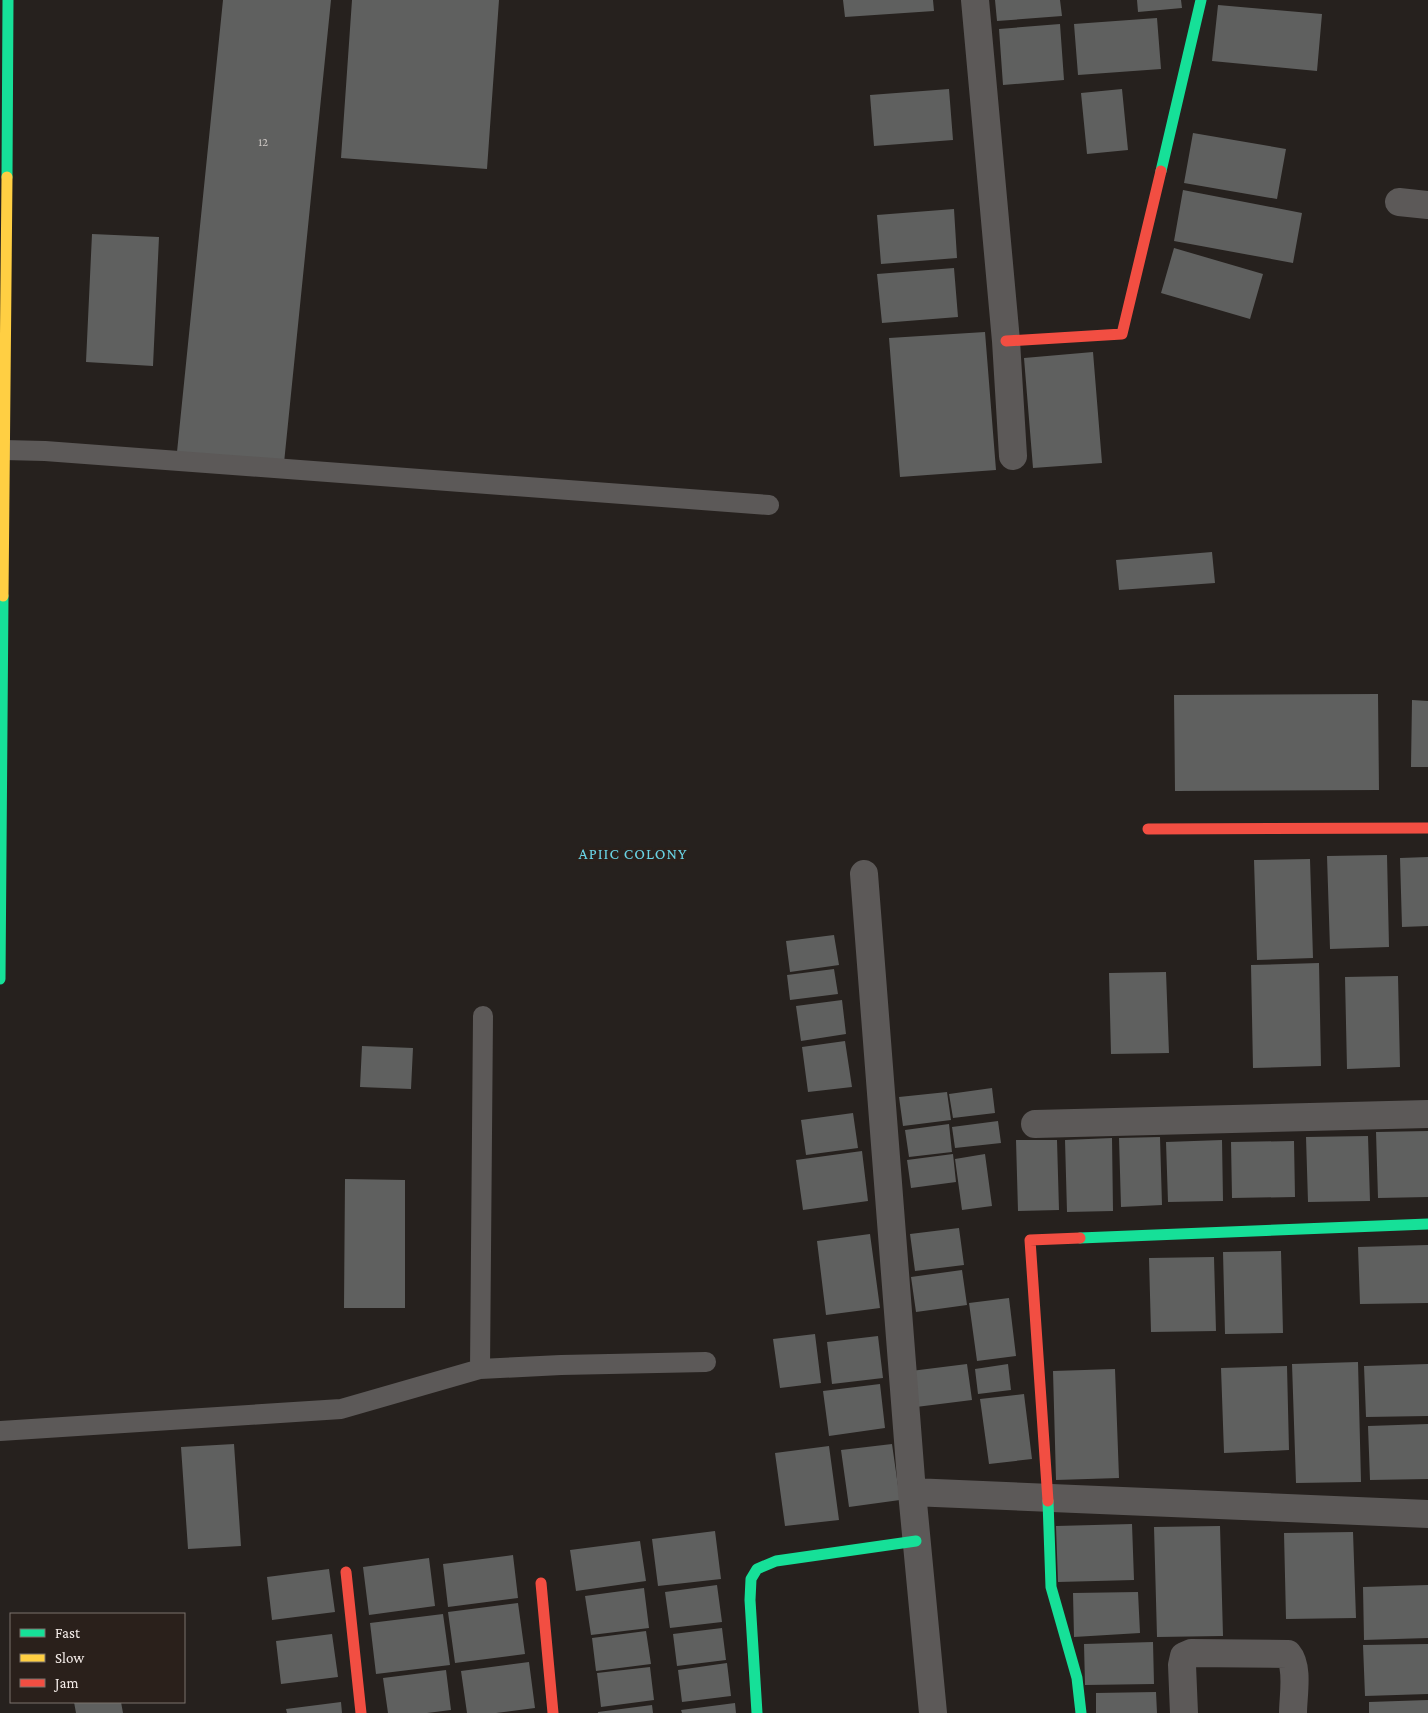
<svg xmlns="http://www.w3.org/2000/svg" width="1428" height="1713" font-family="'Crimson Pro',serif">
<style>
.building{fill:#5f605f}
.lines{fill:none;stroke-linecap:round;stroke-linejoin:round}
.lane{stroke:#5c5958;stroke-width:20}
.street{stroke:#5c5958;stroke-width:28}
.fast{stroke:#16e098;stroke-width:11}
.slow{stroke:#ffcf43;stroke-width:11}
.jam{stroke:#f24e42;stroke-width:11}
.labels{text-anchor:middle;stroke-width:5;stroke-linejoin:round;paint-order:stroke}
.number-label{font-size:12px;fill:#cfc9c6}
.neighbourhood-label{font-size:16px;letter-spacing:1px;fill:#69d2e3;stroke:#2a201b}
</style>
<rect width="100%" height="100%" fill="#26211e"/>
<!-- building -->
<path class="building" d="M223,0H331L284,463L177,452Z
M352,0H499L487,169L341,158Z
M843,0H933L934,11L845,17Z
M995,0H1060L1062,16L997,21Z
M1137,0H1181L1182,8L1138,12Z
M1218,5L1322,14L1317,71L1212,61Z
M1157,18L1161,69L1078,75L1074,24Z
M1060,24L1064,80L1003,85L999,29Z
M949,89L953,140L874,146L870,95Z
M1122,89L1128,150L1087,154L1081,93Z
M1193,133L1286,149L1277,199L1184,183Z
M1183,190L1302,213L1293,263L1174,241Z
M954,209L957,258L881,264L877,215Z
M92,234L159,237L153,366L86,362Z
M1174,248L1263,274L1250,319L1161,293Z
M954,268L958,317L882,323L877,274Z
M985,332L996,470L900,477L889,338Z
M1093,352L1102,463L1033,468L1024,358Z
M1212,552L1215,583L1119,590L1116,560Z
M1378,694L1379,790L1175,791L1174,695Z
M1412,700L1428,701V767H1411Z
M1387,855L1389,947L1330,949L1327,856Z
M1428,857V926L1402,927L1400,858Z
M1310,859L1313,958L1257,960L1254,860Z
M834,935L839,965L790,972L786,941Z
M1319,963L1321,1066L1253,1068L1251,965Z
M834,969L838,994L790,1000L787,975Z
M1166,972L1169,1053L1111,1054L1109,973Z
M1398,976L1400,1067L1347,1069L1345,977Z
M842,1000L846,1034L801,1041L796,1006Z
M845,1041L852,1087L808,1092L802,1047Z
M362,1046L413,1048L411,1089L360,1087Z
M992,1088L995,1113L953,1118L949,1094Z
M947,1092L951,1120L903,1126L899,1097Z
M853,1113L858,1148L806,1155L801,1120Z
M998,1121L1001,1143L955,1148L952,1127Z
M949,1124L952,1152L909,1157L905,1130Z
M1428,1131V1197L1378,1198L1376,1132Z
M1368,1136L1370,1201L1308,1202L1306,1137Z
M1160,1137L1162,1205L1121,1207L1119,1138Z
M1112,1138L1113,1211L1067,1212L1065,1140Z
M1016,1140H1057L1059,1210L1018,1211Z
M1222,1140L1223,1201L1168,1202L1166,1142Z
M1294,1141L1295,1197L1232,1198L1231,1142Z
M862,1151L868,1201L803,1210L796,1160Z
M953,1154L956,1182L911,1188L907,1160Z
M985,1154L992,1206L962,1210L955,1159Z
M345,1179L405,1180V1308H344Z
M959,1228L964,1265L915,1271L910,1234Z
M870,1234L880,1308L826,1315L817,1241Z
M1428,1245V1303L1360,1304L1358,1247Z
M1281,1251L1283,1333L1225,1334L1223,1252Z
M1214,1257L1216,1331L1151,1332L1149,1258Z
M962,1270L967,1305L916,1312L911,1277Z
M1009,1298L1016,1356L977,1361L969,1303Z
M815,1334L821,1383L780,1388L773,1339Z
M878,1336L883,1378L832,1384L827,1342Z
M1358,1362L1361,1482L1296,1483L1292,1364Z
M967,1364L972,1400L916,1407L911,1371Z
M1008,1364L1011,1390L978,1394L975,1369Z
M1428,1364V1416L1366,1417L1364,1366Z
M1287,1366L1289,1450L1224,1453L1221,1368Z
M1115,1369L1119,1478L1056,1480L1053,1371Z
M880,1384L885,1428L829,1436L823,1391Z
M1024,1394L1032,1459L989,1464L980,1399Z
M1428,1424V1479L1370,1480L1368,1426Z
M234,1444L241,1546L188,1549L181,1447Z
M892,1444L900,1500L849,1507L841,1450Z
M829,1446L839,1520L785,1526L775,1453Z
M1132,1524L1134,1580L1058,1582L1056,1526Z
M1220,1526L1223,1636L1157,1637L1154,1527Z
M715,1531L721,1579L658,1586L652,1539Z
M1353,1532L1356,1618L1286,1619L1284,1533Z
M640,1541L646,1581L576,1591L570,1550Z
M513,1555L518,1598L448,1607L443,1564Z
M429,1558L435,1606L369,1615L363,1567Z
M329,1569L335,1612L272,1620L267,1577Z
M717,1585L722,1622L670,1628L665,1592Z
M1428,1585V1638L1364,1640L1363,1587Z
M644,1588L649,1628L591,1635L585,1596Z
M1138,1592L1140,1633L1074,1637L1073,1593Z
M518,1603L525,1654L455,1663L448,1612Z
M443,1614L450,1665L376,1674L370,1623Z
M722,1628L726,1660L677,1666L673,1634Z
M646,1631L651,1664L596,1671L592,1638Z
M332,1634L338,1677L281,1684L276,1641Z
M1153,1642L1154,1684L1085,1685L1084,1644Z
M1428,1644V1694L1365,1696L1363,1645Z
M529,1662L535,1708L496,1713H467L461,1671Z
M727,1663L731,1696L682,1702L678,1670Z
M650,1667L654,1700L601,1707L597,1673Z
M446,1670L451,1710L427,1713H388L383,1678Z
M1156,1692L1157,1713H1096V1693Z
M1428,1700V1713H1369V1702Z
M74,1702H121L123,1713H76Z
M341,1702L342,1713H287L286,1709Z
M735,1703L736,1713H682L681,1710Z
M652,1705L653,1713H598V1712Z"/>
<g class="lines">
<!-- lane -->
<path class="lane" d="M4,450L45,451L769,505
M480,1369L483,1016
M0,1431L341,1409L480,1369L561,1365L706,1362"/>
<!-- street -->
<path class="street" d="M975,0L1006,341L1013,456
M1399,202L1428,205
M864,874L912,1492L933,1713
M1035,1124L1428,1114
M912,1492L1428,1514
M1184,1713L1182,1665L1184,1656L1191,1653L1288,1654C1299,1667 1293,1696 1293,1713"/>
<!-- fast -->
<path class="fast" d="M1161,171L1201,0
M7,177L8,0
M0,979L3,596
M1080,1238L1428,1224
M1048,1501L1051,1587L1077,1678L1081,1713
M757,1713L750,1600L751,1579L757,1569L776,1561L916,1541"/>
<!-- slow -->
<path class="slow" d="M3,596L7,177"/>
<!-- jam -->
<path class="jam" d="M1006,341L1122,334L1161,171
M1148,829L1428,828
M1048,1501L1030,1240L1080,1238
M346,1572L361,1713
M541,1583L553,1713"/>
</g>
<g class="labels">
<!-- number labels -->
<g class="number-label">
<text x="263" y="146">12</text>
</g>
<!-- neighbourhood labels -->
<g class="neighbourhood-label">
<text x="633" y="859">APIIC COLONY</text>
</g>
</g>
<!-- legend -->
<rect x="10" y="1613" width="175" height="90" fill="#2a201b" stroke="#7b726d"/>
<rect x="20" y="1629" width="25" height="8" fill="#16e098" stroke="#7b726d"/>
<text x="55" y="1638" font-size="15" fill="#f4ece9">Fast</text>
<rect x="20" y="1654" width="25" height="8" fill="#ffcf43" stroke="#7b726d"/>
<text x="55" y="1663" font-size="15" fill="#f4ece9">Slow</text>
<rect x="20" y="1679" width="25" height="8" fill="#f24e42" stroke="#7b726d"/>
<text x="55" y="1688" font-size="15" fill="#f4ece9">Jam</text>
</svg>
